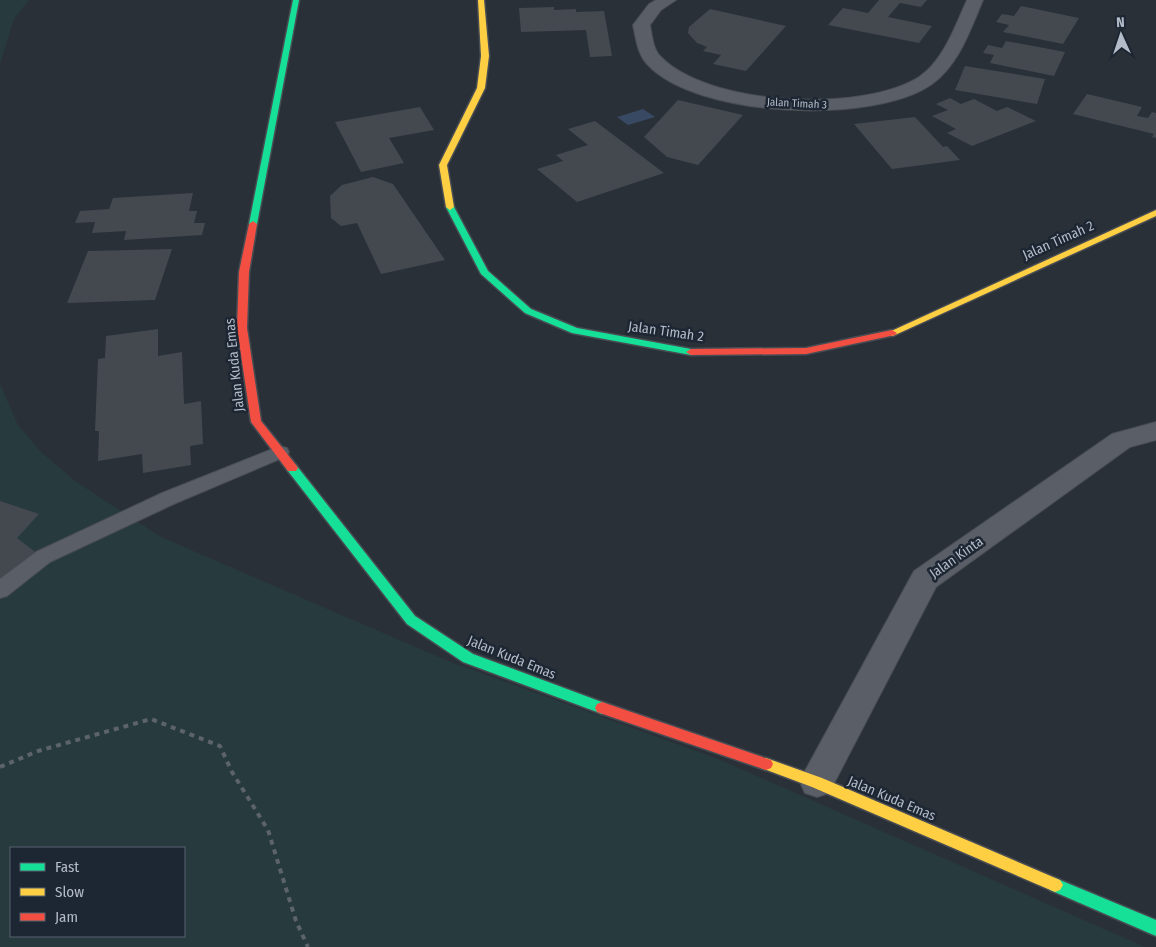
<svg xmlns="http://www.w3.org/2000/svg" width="1156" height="947" font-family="'Fira Sans Condensed',sans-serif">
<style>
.green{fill:#273a3e;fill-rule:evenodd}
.water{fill:#384963}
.building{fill:#444950}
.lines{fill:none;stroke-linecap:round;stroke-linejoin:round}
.lane-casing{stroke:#484c53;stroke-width:2}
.street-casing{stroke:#484c53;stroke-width:2}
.fast-casing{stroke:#484c53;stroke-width:3}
.slow-casing{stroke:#484c53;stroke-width:3}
.jam-casing{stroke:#484c53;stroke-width:3}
.path{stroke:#5d636a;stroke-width:4;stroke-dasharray:5 5;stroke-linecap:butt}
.lane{fill:#5a5e66;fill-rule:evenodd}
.street{fill:#5a5e66;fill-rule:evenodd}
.fast{fill:#16e098;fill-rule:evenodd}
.slow{fill:#ffcf43;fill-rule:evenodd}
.jam{fill:#f24e42;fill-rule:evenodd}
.labels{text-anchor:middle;stroke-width:5;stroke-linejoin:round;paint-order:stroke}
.far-street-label{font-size:11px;fill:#b4bcc9;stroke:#1d2633}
.street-label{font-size:14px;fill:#b4bcc9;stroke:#1d2633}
</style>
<rect width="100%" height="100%" fill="#2a3038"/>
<!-- green -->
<path class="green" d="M0,0H29L14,19L0,64Z
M0,384L18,425L41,452L75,481L161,537L448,661L718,759L1145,947H0ZM11,848H184V936H11Z"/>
<!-- water -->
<path class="water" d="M643,109L655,117L628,125L617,117Z"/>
<!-- building -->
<path class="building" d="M879,0H927L921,7L900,3L888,17L932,26L919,43L828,25L843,8L868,13Z
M1021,6L1079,18L1063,44L1003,32L1009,25L996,22L1002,14L1014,16Z
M554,7V10L576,9V12L604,11L612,56L590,57L586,30L521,32L519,8Z
M710,9L786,26L746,71L713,64L721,55L703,51L707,47L697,43L688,33L689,27Z
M1006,41L1065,52L1054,76L990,63L994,55L983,53L988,45L1002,48Z
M965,66L1045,79L1037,104L955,90Z
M1087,94L1142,107L1137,116L1148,118L1152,112L1156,113V138L1152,137L1154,134L1073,114Z
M950,98L961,104L974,99L997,111L1007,107L1036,121L972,146L947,133L956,129L932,116L948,110L936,104Z
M678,100L743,115L698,165L667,157L644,137Z
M420,107L434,130L389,138L404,163L361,172L335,122Z
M915,117L943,147L947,146L960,160L892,169L854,124Z
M595,121L664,173L577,202L537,169L563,161L556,155L588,145L568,129Z
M373,177L393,184L445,260L381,274L357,223L341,226L331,218L330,196L342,185Z
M193,193L189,211H197L194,223H205L202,235L124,240L126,231L92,233L95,222L75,223L80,211L109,209L113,198Z
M172,249L155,300L67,303L88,251Z
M158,329V356L182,352L184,404L201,401L203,444L190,446L191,465L143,473L142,454L98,461L99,431H95L98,359L105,358L106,336Z
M0,501L39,514L17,538L39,555L0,582Z"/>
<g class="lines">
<!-- lane casing -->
<g class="lane-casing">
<path id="lane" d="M280,446L287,448L289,452L287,456L176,503L50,562L7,596L0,598V579L36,552L162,493Z"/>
</g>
<!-- street casing -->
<g class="street-casing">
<path id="street" d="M656,0H676L661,10L650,25C652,35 653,50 661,57C709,106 862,113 919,77C944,60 955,26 967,0H983C971,28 959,65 932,84C875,125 696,118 647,64C637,53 636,38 633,25L649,4Z
M1156,422V440L1130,447L936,587L829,793L817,797L805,793L800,782L805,771L914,571L1112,434Z"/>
</g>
<!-- fast casing -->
<g class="fast-casing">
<path id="fast" d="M293,0H299L257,224L253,227L249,224Z
M450,204L454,207L488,271L531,309L577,328L691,349L696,352L691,355L572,333L525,313L481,274L446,207Z
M292,464L296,465L415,616L473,654L607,704L609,708L607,712L602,714L597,712L463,662L407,624L288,471L286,468L288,465Z
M1055,878L1156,920V936L1050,890L1047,885L1050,880Z"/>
</g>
<!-- slow casing -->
<g class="slow-casing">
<path id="slow" d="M478,0H484L489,56L485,88L447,165L454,207L450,210L446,207L439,165L477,88L481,56Z
M1156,210V216L895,335L892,336L887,333Z
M766,758L822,778L1060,880L1063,885L1060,890L1055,892L812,787L761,768L759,764L761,760Z"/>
</g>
<!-- jam casing -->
<g class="jam-casing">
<path id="jam" d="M253,221L257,224L249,272L247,328L261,421L296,465L298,468L296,471H288L251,422L237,328L239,272L249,224Z
M892,330L897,333L895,335L806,354L691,355L686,352L691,349L806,348Z
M602,702L771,760L773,764L771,768L766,770L597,712L595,708L597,704Z"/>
</g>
<!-- path -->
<path class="path" d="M0,767L38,751L151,719L220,746L232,772L268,830L296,921L308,947"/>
<!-- lane -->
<use href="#lane" class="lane"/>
<!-- street -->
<use href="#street" class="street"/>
<!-- fast -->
<use href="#fast" class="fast"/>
<!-- slow -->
<use href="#slow" class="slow"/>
<!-- jam -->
<use href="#jam" class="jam"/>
</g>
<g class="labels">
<!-- far-street labels -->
<g class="far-street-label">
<text transform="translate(797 103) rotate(3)" y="4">Jalan Timah 3</text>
</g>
<!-- street labels -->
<g class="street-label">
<text transform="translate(1058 240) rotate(-24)" y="5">Jalan Timah 2</text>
<text transform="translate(666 331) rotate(8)" y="5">Jalan Timah 2</text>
<text transform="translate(234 365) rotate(-96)" y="5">Jalan Kuda Emas</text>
<text transform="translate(956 557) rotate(-35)" y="5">Jalan Kinta</text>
<text transform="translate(512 657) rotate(22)" y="5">Jalan Kuda Emas</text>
<text transform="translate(892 798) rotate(23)" y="5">Jalan Kuda Emas</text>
</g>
</g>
<!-- legend -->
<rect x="10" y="847" width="175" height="90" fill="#1d2633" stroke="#59626f"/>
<rect x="20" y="863" width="25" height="8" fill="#16e098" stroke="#59626f"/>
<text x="55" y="872" font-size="15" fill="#b4bcc9">Fast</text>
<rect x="20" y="888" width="25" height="8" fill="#ffcf43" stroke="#59626f"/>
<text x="55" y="897" font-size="15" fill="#b4bcc9">Slow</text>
<rect x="20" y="913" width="25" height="8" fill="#f24e42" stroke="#59626f"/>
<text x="55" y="922" font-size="15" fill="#b4bcc9">Jam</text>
<!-- north arrow -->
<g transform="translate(1121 35) rotate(357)" stroke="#1d2633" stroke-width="4" paint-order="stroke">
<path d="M0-4L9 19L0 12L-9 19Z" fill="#b4bcc9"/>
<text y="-8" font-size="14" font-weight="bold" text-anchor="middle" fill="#b4bcc9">N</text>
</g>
</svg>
